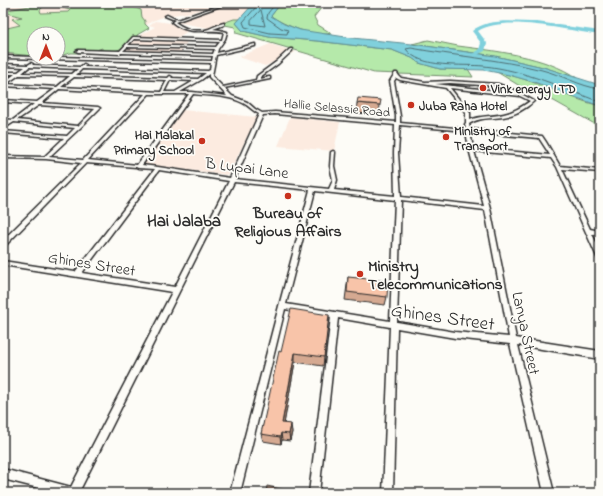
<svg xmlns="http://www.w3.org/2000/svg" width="603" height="496" font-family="'Indie Flower',sans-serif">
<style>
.built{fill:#fcebe0}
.green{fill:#b5e9aa;stroke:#708a6a}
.water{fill:#80d0dc;stroke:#5e8e95}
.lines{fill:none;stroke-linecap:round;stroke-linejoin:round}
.shore{stroke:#4d6d72;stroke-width:1}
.river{fill:#80d0dc;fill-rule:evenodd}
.minor-casing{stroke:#2b2b2b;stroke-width:3}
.minor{fill:#fdfcf7;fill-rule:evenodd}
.wall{fill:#d5a991;stroke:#2b2b2b}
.shaded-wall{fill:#ae8976;stroke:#2b2b2b}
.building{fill:#f8c4a9;stroke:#2b2b2b}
.poi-dot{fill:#c8321e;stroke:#fdfcf7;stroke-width:1.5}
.labels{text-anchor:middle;stroke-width:3.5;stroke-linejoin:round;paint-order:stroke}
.far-poi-label{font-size:13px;font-weight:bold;fill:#2b2b2b;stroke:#fdfcf7;text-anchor:start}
.far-street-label{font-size:13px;fill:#2b2b2b;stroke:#fdfcf7}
.street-label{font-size:16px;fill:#2b2b2b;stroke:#fdfcf7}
.poi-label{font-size:16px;font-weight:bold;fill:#2b2b2b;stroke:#fdfcf7}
.neighbourhood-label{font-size:17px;font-weight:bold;fill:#2b2b2b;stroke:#fdfcf7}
.near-street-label{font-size:19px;fill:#2b2b2b;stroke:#fdfcf7}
</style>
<rect width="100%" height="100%" fill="#fdfcf7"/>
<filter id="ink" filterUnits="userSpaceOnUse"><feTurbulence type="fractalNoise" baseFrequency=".025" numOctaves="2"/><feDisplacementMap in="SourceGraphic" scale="8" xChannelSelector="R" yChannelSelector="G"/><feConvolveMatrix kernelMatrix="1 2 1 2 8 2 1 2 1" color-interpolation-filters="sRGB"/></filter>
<g filter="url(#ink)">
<!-- built -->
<path class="built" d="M3,3H221L193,12L166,16L152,21L142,29L34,34V58L3,54Z
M231,3H254L241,19H234L209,28L175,22Z
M155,21L171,23L188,31L176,39L188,40L180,54L123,52L129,44L145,32L155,27L149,25Z
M270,44L296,52L265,66L239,57Z
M182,110L257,117L228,175L140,164Z
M290,117L340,122L334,151L278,146Z"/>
<!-- green -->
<path class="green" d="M64,3H122L141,10L142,17L145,21V24L149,28L137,35V38C126,47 116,53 102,52V48L87,53H71L58,56V34H34V56L3,53V29L20,25L12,19L22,17L3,12V11L35,5L43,7L40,10L41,13L68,12L70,10L59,7L58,5Z
M281,3H325L314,17L318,25L331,33C315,38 284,25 271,16Z
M234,19H241L236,23L243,31L269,37L317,41L392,50L412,58L419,63L440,69H468L473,77L374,73L236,33L235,27L220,24Z
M428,40C438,42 448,44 458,46C496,51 545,56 577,78L543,67L495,56L412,44Z
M497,72C533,79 565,97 600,106V127L554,101L523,88Z"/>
<!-- water -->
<path class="water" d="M254,3H281L271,16L284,24L300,30L352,38L412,44L495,56L543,67L600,85V106L549,88L537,83L509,75L484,70L440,69L419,63L412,58L392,50L317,41L269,37L243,31L236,23Z"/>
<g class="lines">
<!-- shore -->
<path class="shore" d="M257,3L256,7L243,22L245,27L270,33L287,34L288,30L281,28L267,18L268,13L276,3
M261,10L265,26L251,24V21Z
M600,89C579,86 562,75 542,70C499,59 454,56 411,48L406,49C420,69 463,64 484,66C524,70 563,88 600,102"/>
<!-- river -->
<path class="river" d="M537,22L600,31V35C569,31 505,14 478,31L487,43L485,51L475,56L472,54L479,50L481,43L472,31C488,17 517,22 537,22Z"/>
<!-- minor casing -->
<g class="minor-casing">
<path id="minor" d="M226,3H229L175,22C184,29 197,33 209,29C214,27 219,24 224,23V25L213,29L220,30L227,32L225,39L218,49L217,53L255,44V46L216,55L212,76L223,87L256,80L257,76L276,62L290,49H292V51L278,64L260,77V79L269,77H270V79L224,88L232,96L247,102L255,109L262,113L275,112L396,122V116L390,81L395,73H397L399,76L401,78L425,82L450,81L498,84L514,90L534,101C526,109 514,115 503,117C491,119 479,117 469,124L470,129L542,136L546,142L560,166L600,170V172L562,169L590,229L600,231V235L592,234L600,250V259H598L597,257L557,167L551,158L474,151L490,208L516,338L600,351V359L518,345L554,493H544L510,344L455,338L397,328L393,493H383L390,327L338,318L319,493H309L331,317L285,309L240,493H230L279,306L310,190L234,182L80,490L81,493H58L3,479V469L71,487L172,292L3,265V261L75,272L155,169L138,168L136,167L86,163L5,246H3V240L81,163L46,159L3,158V156L44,157L64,138L3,133V131L67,136L75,128L14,122L3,129V126L9,122L3,121V119L13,120L34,104L3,102V100L37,102L55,89L3,86V83L15,74H3V72H18L25,67L3,66V64L28,65L31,63L33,64L32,65L80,67L84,64L86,65L84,67L208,71L210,70L211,63L3,58V56L34,57V58H58V57L212,61L213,56L121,53L120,54L78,52L76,51L78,50L120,51L133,37L222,40L224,32C204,28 190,37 172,22L175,20L165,16L167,15L177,20ZM134,39L220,42L216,47L128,45ZM127,47L215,49L213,54L123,51ZM29,67L78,69L72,74L22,73ZM82,69L206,73L198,79L171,78L172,77L170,76L168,78L76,75ZM209,74V77L227,96L192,92H180L201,80ZM19,75L70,76L57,87L6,84ZM74,77L167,80L161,92L61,87ZM396,78L400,80L446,88L466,113V123L465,124L466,129L400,123V116L394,81ZM170,80L194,81L175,92H164ZM450,83L497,86L515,93L435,84ZM450,88L520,96L530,101C522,107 513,112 504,114C493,117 481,115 470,120V113ZM59,89L145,94L83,160L49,157L80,128L100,108L98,107L42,103ZM149,94H189L137,165L88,160ZM193,94C210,96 228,95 243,103C249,106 253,111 259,114L230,178L158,167L142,165ZM39,105L95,109L78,126L17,120ZM275,114L395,125L394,153L395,196L334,190L337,180L334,166L335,152L333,151L331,152L330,166L333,180L329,189L235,179L263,115ZM400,125L466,131L469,149L484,206L401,197L398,153ZM470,132L539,138L550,155L473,148ZM159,170L229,181L175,287L82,273ZM315,191L395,200L390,321L286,304ZM401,200L485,210L509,337L455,332L397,322Z"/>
</g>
<!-- minor -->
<use href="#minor" class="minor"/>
</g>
<!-- wall -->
<path class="wall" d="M357,103L380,105L379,115L356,113Z
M348,277L387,297L385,305L345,300Z
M329,315L323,366L295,362L284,423L292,432L290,441L282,440L281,444L263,441L261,434L281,352Z"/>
<!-- shaded-wall -->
<path class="shaded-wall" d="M295,353V362L283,430L282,423Z
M291,424L292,432L290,441L289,434Z
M281,433L282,440L281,444L280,437Z"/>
<!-- building -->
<path class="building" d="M358,98L381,100L380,105L357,103Z
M348,277L388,281L387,297L347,292Z
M291,309L329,315L324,357L295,353L282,423L291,424L289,434L281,433L280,437L261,434L279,351L281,352Z
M267,486L299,493H266Z"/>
</g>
<!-- markers -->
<g class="poi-dot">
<circle cx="483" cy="88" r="4"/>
<circle cx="411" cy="105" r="4"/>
<circle cx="446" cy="137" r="4"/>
<circle cx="202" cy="141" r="4"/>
<circle cx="288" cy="196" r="4"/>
<circle cx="360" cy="274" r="4"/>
</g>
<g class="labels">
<!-- far-poi labels -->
<g class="far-poi-label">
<text x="491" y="93">Vink energy LTD</text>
<text x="419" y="110">Juba Raha Hotel</text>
<text x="454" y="135">Ministry of<tspan x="454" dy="15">Transport</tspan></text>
<text x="194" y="139" text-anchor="end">Hai Malakal<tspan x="194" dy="15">Primary School</tspan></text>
</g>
<!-- far-street labels -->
<g class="far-street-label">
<text transform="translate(337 107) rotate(5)" y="5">Hallie Selassie Road</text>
</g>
<!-- street labels -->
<g class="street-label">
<text transform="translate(247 167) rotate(7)" y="6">B Lupai Lane</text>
<text transform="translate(92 263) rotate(9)" y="6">Ghines Street</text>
<text transform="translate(527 333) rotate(78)" y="6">Lanya Street</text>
</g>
<!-- poi labels -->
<g class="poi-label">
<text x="288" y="218">Bureau of<tspan x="288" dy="18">Religious Affairs</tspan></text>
<text x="368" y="271" text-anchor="start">Ministry<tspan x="368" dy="18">Telecommunications</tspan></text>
</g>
<!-- neighbourhood labels -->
<g class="neighbourhood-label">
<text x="184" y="226">Hai Jalaba</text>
</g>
<!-- near-street labels -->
<g class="near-street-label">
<text transform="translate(443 316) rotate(8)" y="7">Ghines Street</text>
</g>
</g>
<!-- margin -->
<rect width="603" height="496" fill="none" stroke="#fdfcf7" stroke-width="16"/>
<rect x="8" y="8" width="587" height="480" fill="none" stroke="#2b2b2b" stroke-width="1.5" filter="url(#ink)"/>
<!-- north arrow -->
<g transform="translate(46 46)"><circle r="19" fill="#fdfcf7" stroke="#a9a8a5"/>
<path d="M0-3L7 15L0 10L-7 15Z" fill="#c8321e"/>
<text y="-6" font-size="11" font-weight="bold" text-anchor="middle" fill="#2b2b2b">N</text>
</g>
</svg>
